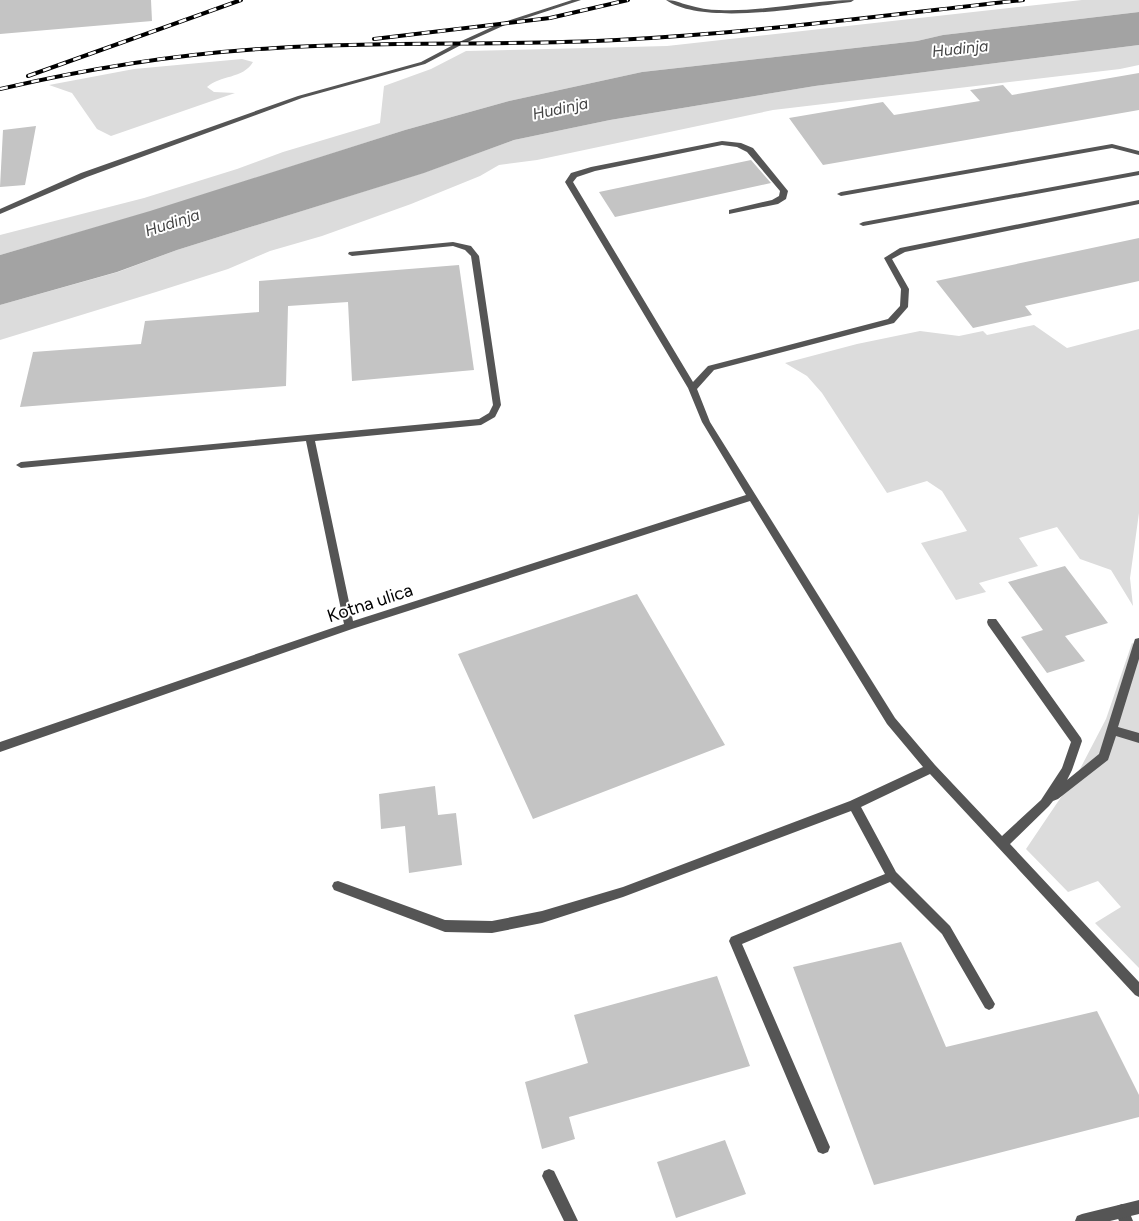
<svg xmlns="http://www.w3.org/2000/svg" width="1139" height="1221" font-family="Figtree,sans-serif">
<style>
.green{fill:#dcdcdc}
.water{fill:#a3a3a3}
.building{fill:#c4c4c4}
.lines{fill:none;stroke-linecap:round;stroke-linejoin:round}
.service{fill:#555;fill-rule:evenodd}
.minor{fill:#555;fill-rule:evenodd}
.rail-casing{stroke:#000;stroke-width:4}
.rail{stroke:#fff;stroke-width:2.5;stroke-dasharray:8;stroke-linecap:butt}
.labels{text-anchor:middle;stroke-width:4;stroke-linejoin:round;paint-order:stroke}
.far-water-label{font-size:16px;font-style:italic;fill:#444;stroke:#fff}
.street-label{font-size:18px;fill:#000;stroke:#fff}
</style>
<rect width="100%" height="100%" fill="#fff"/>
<!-- green -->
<path class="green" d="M1082,0H1139V12L943,35L917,41L642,72L509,101L405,130L156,210L0,255V235L144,198L237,169L283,152L380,123L384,86L431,69L466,51L667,46Z
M1139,45V65L1120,69L773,110L537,160L499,165L480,176L411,204L322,236L270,251L228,269L156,292L0,340V305L118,272L177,250L426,172L514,140L610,120L815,86Z
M242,59L253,62C243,79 220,75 207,87L214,92L235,93L111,136L97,129L72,93L49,85L134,69Z
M1034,325L1067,348L1139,329V513L1130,578L1133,606L1111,570L1080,559L1057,527L1019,538L1038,566L979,583L986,592L956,600L921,543L967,531L942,491L927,481L887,493L822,393L807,376L785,363L857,344L920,331L959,336L983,331L987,335Z
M1132,643L1139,647V968L1095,923L1121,907L1098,881L1068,892L1026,849L1080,769L1106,719Z"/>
<!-- water -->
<path class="water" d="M1139,12V45L815,86L610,120L514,140L424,173L177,250L117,272L0,305V255L150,211L405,130L509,101L642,72L917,41L943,35Z"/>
<!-- building -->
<path class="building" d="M0,0H151L152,21L0,34Z
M1139,73V110L823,165L789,118L883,102L894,115L980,101L970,90L1003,85L1012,95Z
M36,126L25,185L0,187L3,130Z
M751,160L771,183L615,217L599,192Z
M1139,238V281L1025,306L1032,315L973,328L936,281Z
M459,265L474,370L352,381L348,302L288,306L286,386L20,407L33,352L141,344L145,321L259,312V281Z
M1065,566L1108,623L1065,636L1085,661L1047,673L1021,637L1043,630L1008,582Z
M637,594L725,745L533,819L458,654Z
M435,786L438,815L456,813L462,865L409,873L405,826L381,829L379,794Z
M901,942L946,1047L1097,1011L1139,1095V1117L874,1185L793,967Z
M717,976L750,1066L569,1117L575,1139L542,1149L525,1082L588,1063L574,1015Z
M725,1140L746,1194L676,1218L657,1162Z"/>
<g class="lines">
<!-- service -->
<path class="service" d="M722,141L741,143L753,148L788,191L786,199L778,204L729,214V210L772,200L779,196L780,191L747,152L737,147L722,145L595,171L577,177L573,182L693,382L708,366L888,319L900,306L901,289L884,258L900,248L1139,200V204L905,252L892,259L909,289L908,307L894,323L714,370L697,389L710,422L895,718L935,765L1002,836L1041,800L1062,768L1071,742L988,625L987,622L988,619H996L1081,738L1082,741L1072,770L1067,780L1099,754L1134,642L1135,639L1139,638V659L1118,727L1139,733V743L1116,736L1108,760L1058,799L1053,801L1049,806L1010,844L1139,982V997L1135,995L930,774L861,807L896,872L950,926L995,1004L993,1008L989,1010L985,1008L942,934L890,882L742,944L830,1147L828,1152L823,1154L818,1152L729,941L731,937L885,874L851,811L623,897L542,923L492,933L445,932L334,890L332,886L334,882L338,881L445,920L492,921L542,911L623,887L850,801L923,767L887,724L750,501L352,629L0,752V742L344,624L306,441L21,468L16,465L21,462L479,419L489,413L493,405L471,256L465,250L453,246L352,256L348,254L349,252L453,242L471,246L479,256L501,405L495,417L481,425L315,441L353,621L746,495L702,422L688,388L565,182L571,173L591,167Z
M1112,144L1139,151V155L1112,148L841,196L837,194L841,192Z
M1139,171V175L863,226L859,224L863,222Z
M549,1169L554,1171L578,1221H564L542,1176L544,1171Z
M1122,1204L1127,1206L1133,1221H1119L1115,1211L1117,1206Z"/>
<!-- minor -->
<path class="minor" d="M572,0H581L505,25L461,45L425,64L302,98L87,177L0,214V209L81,173L298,96L421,62L457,43L501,23Z
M666,0C675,0 680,3 688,5C698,8 709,10 719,10C764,12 809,0 854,0L851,2C806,7 703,26 666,0Z
M1139,1200V1214L1110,1221H1075L1077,1216L1082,1214Z"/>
<!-- rail casing -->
<g class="rail-casing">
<path id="rail" d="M374,39L550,18L628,0
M28,76L241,0
M0,89C91,68 182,53 276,48C389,41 503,46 617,40C753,33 888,15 1023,0"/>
</g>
<!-- rail -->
<use href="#rail" class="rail"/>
</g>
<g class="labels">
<!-- far-water labels -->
<g class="far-water-label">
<text transform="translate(960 48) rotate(-6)" y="6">Hudinja</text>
<text transform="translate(560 108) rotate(-12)" y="6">Hudinja</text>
<text transform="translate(172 222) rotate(-18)" y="6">Hudinja</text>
</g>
<!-- street labels -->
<g class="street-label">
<text transform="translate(370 603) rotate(-18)" y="6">Kotna ulica</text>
</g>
</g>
</svg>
